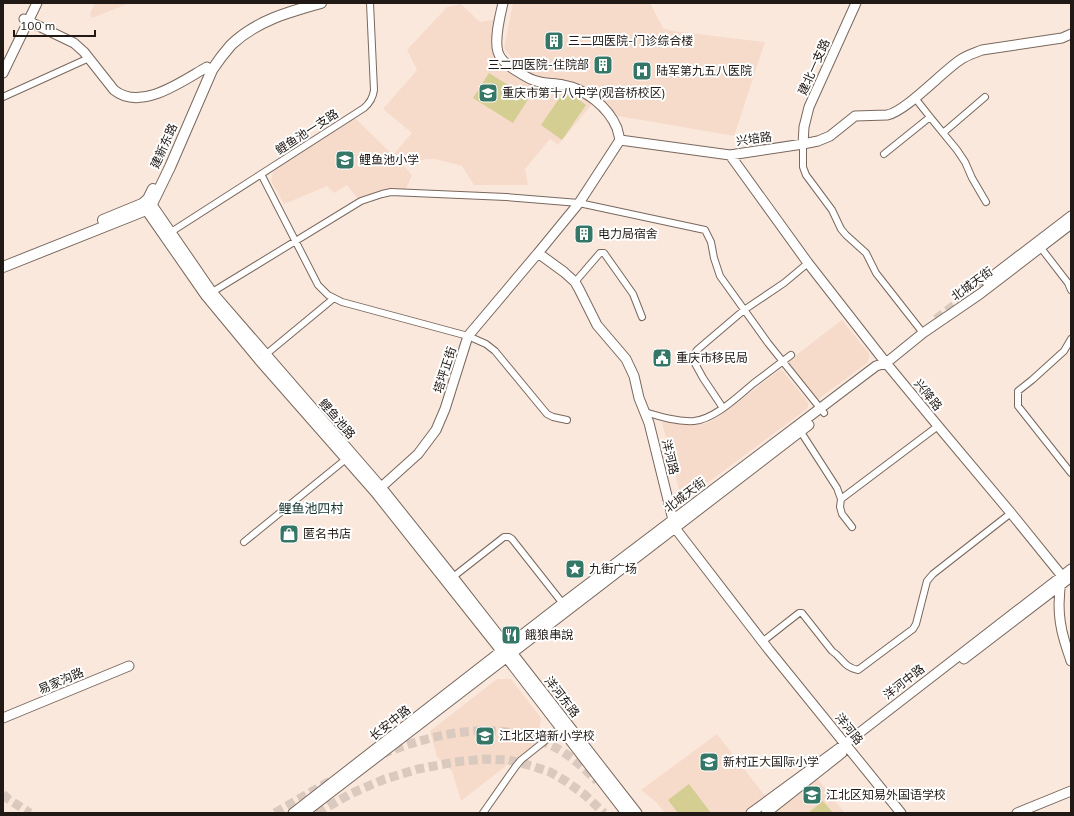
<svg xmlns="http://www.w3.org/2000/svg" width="1074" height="816" font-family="Mulish,'Noto Sans SC',sans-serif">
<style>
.built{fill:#f6dbcb}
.grass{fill:#d4ce92}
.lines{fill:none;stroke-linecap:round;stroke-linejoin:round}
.secondary-tunnel{stroke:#dac9be;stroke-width:9;stroke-dasharray:9 4.5;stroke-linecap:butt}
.street-casing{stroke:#79685e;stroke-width:8}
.secondary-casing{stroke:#79685e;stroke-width:11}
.primary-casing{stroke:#79685e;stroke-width:12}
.street{stroke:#fff;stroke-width:6}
.secondary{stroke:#fff;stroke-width:9}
.primary{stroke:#fff;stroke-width:10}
.labels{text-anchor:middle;stroke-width:4;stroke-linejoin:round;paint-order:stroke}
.poi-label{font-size:12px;fill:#201915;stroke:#fff;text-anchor:start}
.street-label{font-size:12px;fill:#201915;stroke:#fff}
.neighbourhood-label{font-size:13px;fill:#14332c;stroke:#fff}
</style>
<rect width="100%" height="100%" fill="#fbe8dc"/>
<!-- built -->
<path class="built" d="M95,3H130L92,18L90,14Z
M513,3H650L663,28L673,31L765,42L734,136L618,116L604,101L586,89L558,78L539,77L517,65L504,48Z
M461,4L480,22L497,19L504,66L574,91L593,103L558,145L550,139L525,169L528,185H474L462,166L435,159H426L410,164H402L412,175L406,189H390L381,191L370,194L358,199L347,185L334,193L327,186L284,204L271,181L273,172L355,118L393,155L412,133L383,109L417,70L407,50L447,7Z
M842,320L868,352L869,354V359L867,363L817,400L787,362Z
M781,369L808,402V408L682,502L662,422L704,424L709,422L717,418Z
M497,679H511L541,718L538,741L461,801L452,771L437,757L430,731Z
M717,734L766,797L746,813H665L656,802L641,790Z
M816,777L845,813H770Z"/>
<!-- grass -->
<path class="grass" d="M489,73L529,98L513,123L473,98Z
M565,90L586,105L562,140L541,125Z
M689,784L711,813H678L668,800Z
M823,801L833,813H808Z"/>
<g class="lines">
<!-- secondary-tunnel -->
<path class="secondary-tunnel" d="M936,319L986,281
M382,754C433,734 493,719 546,743C566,751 582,766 597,781
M3,794L8,799L30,813
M275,813L332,780
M317,813L350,794L385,779L418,769L455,762L485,759L509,760L532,766L550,772L567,782L585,795L604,813"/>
<!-- street casing -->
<g class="street-casing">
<path id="street" d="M3,97L89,58
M915,98L930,117L957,150L965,162L972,178L986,202
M943,133L985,97
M803,144V167L806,175L832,210L841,229L846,235L866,253L876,273L923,333
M884,154L930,117
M261,174L318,285L328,295L342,302L468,336L486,344L495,351L547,414L553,417L567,420
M171,232L364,108C370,103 373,98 374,90L370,3
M1041,248L1068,283L1071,290
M575,282L600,253H604L633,294L642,317
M209,294L361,201L382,194L391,192L506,197L579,203L705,230L711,242L714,258L720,276L768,343L824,413
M1071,339L1064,351L1032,380L1018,391V406L1071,473
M264,356L334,298
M723,408L703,378L692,358L697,350L744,310L784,283L808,263
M645,412C661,417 678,422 694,421C715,419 738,396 754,383C766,374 779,364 791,355
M799,429L837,488L841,499L840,507L842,514L852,527
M841,499L938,426
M244,542L346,459
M453,577L504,537H509L512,539L564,605
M762,642L799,613H802L832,651C843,658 843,667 858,670L913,629L916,624L927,581L933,574L1011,513
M483,813L516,766L521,760L561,728"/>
</g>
<!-- secondary casing -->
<g class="secondary-casing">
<path id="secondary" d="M503,3C500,16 494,39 498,52C500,59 506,64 512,68C519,72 525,77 533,80C543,84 553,83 563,85C586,89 608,107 617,128C618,132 619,136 620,140L730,155L803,144L818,141L830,136L855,116L887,115C905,112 942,72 960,60C967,55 975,53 982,50L1062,38L1071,34
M24,19L74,43L84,52L114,90C141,112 182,81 207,67
M3,73L37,3
M620,140L579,203L538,253L564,272L575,282L579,289L597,325L626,359L634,376L639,398L649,423L675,528L769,650L901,813
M803,144L804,127L809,107L856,3
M730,155L808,263L886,363L938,426L1011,513L1062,576C1058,596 1058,619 1064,639C1066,647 1069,654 1071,661
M148,199L212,292L381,487L453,577L637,813
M142,204L206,296L259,360L375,492L506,657L626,813
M986,281L1071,216
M378,490L418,454L436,430L445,409L468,336L538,253
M964,659L1071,577
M3,718L129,666
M293,813L563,603L876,366L886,363L923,333L980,294L1071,224
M304,813L809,425
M751,813L845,744L1071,569
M766,813L842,753
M1017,813L1071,791"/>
</g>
<!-- primary casing -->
<g class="primary-casing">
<path id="primary" d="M103,220L142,204L148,199L153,189
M3,267L146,210L152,204L170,167L212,70C218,61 224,53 231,45C256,21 288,12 321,3"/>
</g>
<!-- street -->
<use href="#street" class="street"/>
<!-- secondary -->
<use href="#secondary" class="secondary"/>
<!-- primary -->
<use href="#primary" class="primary"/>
</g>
<!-- icons -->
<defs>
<g id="building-square" transform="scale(1)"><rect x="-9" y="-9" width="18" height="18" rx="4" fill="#357767" stroke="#fff"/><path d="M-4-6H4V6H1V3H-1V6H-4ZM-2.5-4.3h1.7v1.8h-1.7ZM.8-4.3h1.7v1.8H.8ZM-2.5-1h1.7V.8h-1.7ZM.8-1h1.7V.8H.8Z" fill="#fff"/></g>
<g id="hospital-square" transform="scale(1)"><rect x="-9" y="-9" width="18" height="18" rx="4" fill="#357767" stroke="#fff"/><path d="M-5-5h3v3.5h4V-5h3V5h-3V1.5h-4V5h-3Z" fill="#fff"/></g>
<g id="school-square" transform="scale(1)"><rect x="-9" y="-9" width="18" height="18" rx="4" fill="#357767" stroke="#fff"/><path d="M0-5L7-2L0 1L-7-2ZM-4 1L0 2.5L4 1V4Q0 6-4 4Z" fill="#fff"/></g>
<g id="civic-square" transform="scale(1)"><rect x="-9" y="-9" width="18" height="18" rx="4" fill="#357767" stroke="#fff"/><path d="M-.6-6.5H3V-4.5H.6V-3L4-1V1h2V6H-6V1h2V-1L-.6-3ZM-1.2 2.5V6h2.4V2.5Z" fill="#fff"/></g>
<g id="shop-square" transform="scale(1)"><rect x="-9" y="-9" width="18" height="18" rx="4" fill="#357767" stroke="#fff"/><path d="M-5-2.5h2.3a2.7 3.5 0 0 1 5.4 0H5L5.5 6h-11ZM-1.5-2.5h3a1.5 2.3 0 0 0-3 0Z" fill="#fff"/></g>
<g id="sight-square" transform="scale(1)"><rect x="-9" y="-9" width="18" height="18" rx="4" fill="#357767" stroke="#fff"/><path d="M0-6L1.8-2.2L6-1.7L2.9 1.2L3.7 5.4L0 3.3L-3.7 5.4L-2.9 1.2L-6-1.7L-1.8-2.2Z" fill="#fff"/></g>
<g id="restaurant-square" transform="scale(1)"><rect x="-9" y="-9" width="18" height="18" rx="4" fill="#357767" stroke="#fff"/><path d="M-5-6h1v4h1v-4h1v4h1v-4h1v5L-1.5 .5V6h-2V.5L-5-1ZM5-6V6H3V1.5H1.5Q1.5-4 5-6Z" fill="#fff"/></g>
</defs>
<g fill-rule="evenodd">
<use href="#building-square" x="554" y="41"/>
<use href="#building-square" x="603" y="65"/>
<use href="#hospital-square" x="642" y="71"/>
<use href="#school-square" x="488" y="93"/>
<use href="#school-square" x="345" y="160"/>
<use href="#building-square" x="584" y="234"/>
<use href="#civic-square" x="662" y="358"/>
<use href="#shop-square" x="289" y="534"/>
<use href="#sight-square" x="575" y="569"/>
<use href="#restaurant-square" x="511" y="635"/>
<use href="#school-square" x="485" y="736"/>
<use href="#school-square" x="709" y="762"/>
<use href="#school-square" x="812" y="795"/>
</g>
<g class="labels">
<!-- poi labels -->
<g class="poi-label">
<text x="568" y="45">三二四医院-门诊综合楼</text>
<text x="589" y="69" text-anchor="end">三二四医院-住院部</text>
<text x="656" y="75">陆军第九五八医院</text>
<text x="502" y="97">重庆市第十八中学(观音桥校区)</text>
<text x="359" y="164">鲤鱼池小学</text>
<text x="598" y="238">电力局宿舍</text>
<text x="676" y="362">重庆市移民局</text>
<text x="303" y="538">匿名书店</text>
<text x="589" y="573">九街广场</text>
<text x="525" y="639">餓狼串說</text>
<text x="499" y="740">江北区培新小学校</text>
<text x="723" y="766">新村正大国际小学</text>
<text x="826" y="799">江北区知易外国语学校</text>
</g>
<!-- street labels -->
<g class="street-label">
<text transform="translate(814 67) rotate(-66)" y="4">建北一支路</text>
<text transform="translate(307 132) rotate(-33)" y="4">鲤鱼池一支路</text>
<text transform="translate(754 139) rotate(-8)" y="4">兴培路</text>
<text transform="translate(164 146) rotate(-66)" y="4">建新东路</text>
<text transform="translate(972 284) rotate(-36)" y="4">北城天街</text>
<text transform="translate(445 370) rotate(-72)" y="4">塔坪正街</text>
<text transform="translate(928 395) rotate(51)" y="4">兴降路</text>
<text transform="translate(337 419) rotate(49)" y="4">鲤鱼池路</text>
<text transform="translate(670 457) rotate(76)" y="4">洋河路</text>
<text transform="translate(685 495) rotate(-37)" y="4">北城天街</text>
<text transform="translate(61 681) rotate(-23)" y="4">易家沟路</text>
<text transform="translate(904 682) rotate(-38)" y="4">洋河中路</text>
<text transform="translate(562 697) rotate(52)" y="4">洋河东路</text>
<text transform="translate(390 723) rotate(-38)" y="4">长安中路</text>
<text transform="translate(849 729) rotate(51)" y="4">洋河路</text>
</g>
<!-- neighbourhood labels -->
<g class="neighbourhood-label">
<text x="311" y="513">鲤鱼池四村</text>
</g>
</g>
<!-- border -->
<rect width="1074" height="816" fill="none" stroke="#201915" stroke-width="8"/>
<!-- scale -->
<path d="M14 30v6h81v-6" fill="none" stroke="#201915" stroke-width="2"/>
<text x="20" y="30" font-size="12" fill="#201915" stroke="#ffffff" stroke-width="3" paint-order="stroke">100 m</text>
</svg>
